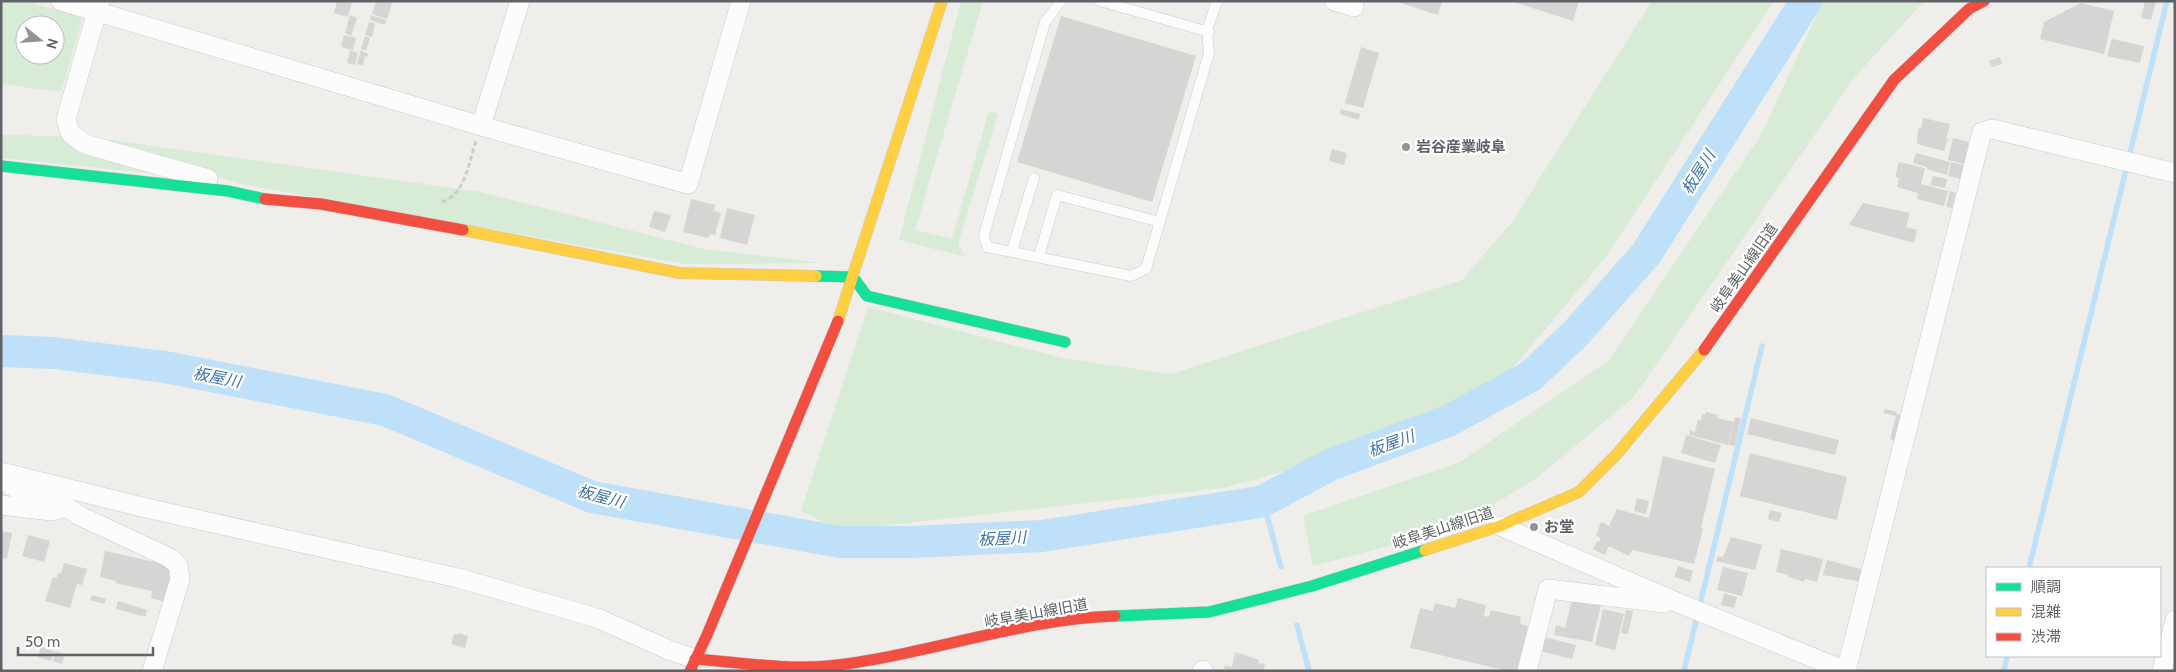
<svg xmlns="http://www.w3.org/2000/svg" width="2176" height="672" font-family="Cabin,'Noto Sans JP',sans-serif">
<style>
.green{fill:#d8ebd6;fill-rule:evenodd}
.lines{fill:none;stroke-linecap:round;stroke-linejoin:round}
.stream{stroke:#bfe0f9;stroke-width:5.5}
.river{stroke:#bfe0f9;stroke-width:32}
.building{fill:#d6d5d3}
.lane-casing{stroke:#cbcccc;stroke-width:11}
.street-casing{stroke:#cbcccc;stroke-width:20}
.fast-casing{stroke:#cacacb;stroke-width:12}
.slow-casing{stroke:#cacacb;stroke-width:12}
.jam-casing{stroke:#cacacb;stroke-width:12}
.path{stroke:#cacfcc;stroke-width:3;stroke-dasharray:5 2.5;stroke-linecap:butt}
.lane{stroke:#fdfcfc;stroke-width:10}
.street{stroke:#fdfcfc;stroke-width:19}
.fast{stroke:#16e098;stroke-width:11}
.slow{stroke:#ffcf43;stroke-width:11}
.jam{stroke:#f24e42;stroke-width:11}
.poi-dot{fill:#919496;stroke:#fff;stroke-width:2}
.labels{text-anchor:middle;stroke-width:4.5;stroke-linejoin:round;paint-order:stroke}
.poi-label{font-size:15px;font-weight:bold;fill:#5f6368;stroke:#fff;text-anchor:start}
.street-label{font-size:15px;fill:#5f6368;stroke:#fff}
.water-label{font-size:16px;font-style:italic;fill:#4174aa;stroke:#fff}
</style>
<rect width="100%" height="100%" fill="#efeeea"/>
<!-- green -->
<path class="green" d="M1,1H23L83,17L61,92L1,84ZM25,25H55V55H25Z
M961,1H983L915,230L952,239L989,111L998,114L958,244L966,257L899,240Z
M1652,1H1774L1605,258L1512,369L1447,409L1296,468L1223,488L872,527L829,526L801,511L868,307L1062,358L1171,374L1462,280L1512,222Z
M1823,1H1924L1853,79L1633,398L1538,477L1454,529L1313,566L1303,516L1460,462L1609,360L1761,135Z
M1,135L60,136L88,150L196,178L1,158Z
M103,139L481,192L704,249L823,263L684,264L247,185L103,145Z"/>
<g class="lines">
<!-- stream -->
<path class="stream" d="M1263,501L1281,567
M2029,568L2167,1
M1297,625L1309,671
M1684,671L1762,346
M2004,671L2007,656"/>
<!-- river -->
<path class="river" d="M1,351L54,353L165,367L385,410L592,497L840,542H912L1042,536L1247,504L1263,501L1330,465L1448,421L1531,376L1577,332L1646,254L1806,1"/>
</g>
<!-- building -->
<path class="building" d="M337,1L352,3L348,17L334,13Z
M376,1H393L387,19L372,14Z
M1401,1H1442L1438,15L1401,3Z
M1511,1H1579L1573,21Z
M2145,1H2156L2151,20L2141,18Z
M2081,3L2114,11L2104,54L2040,39L2044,22Z
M350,15L357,18L351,36L345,33Z
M371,15L386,20L385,25L370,20Z
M1061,16L1196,56L1152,202L1017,162Z
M369,22L375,23L372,37L365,35Z
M344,35L356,38L353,50L341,47Z
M365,36L370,38L366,50L361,49Z
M2112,39L2144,46L2140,63L2107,56Z
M1361,47L1379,53L1363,108L1345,103Z
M350,50L358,53L355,65L347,63Z
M361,50L368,54L367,57L365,56L363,65L357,64Z
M2000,57L2002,64L1992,67L1989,61Z
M1341,109L1360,114L1359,120L1340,114Z
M1923,118L1950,124L1946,139H1948L1944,151L1917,144L1918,128L1921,129Z
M1953,138L1969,142L1964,164L1948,160Z
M1332,149L1347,153L1344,165L1329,161Z
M1916,153L1950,162L1947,175L1927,169V167L1913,163Z
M1899,162L1925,168L1921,184L1948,191L1944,206L1917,199L1918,193L1897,187L1899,178L1895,177Z
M1951,162L1964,165L1960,179L1948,176Z
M1933,176L1947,179L1945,188L1930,185Z
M1950,191L1956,193L1952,208L1946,207Z
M691,199L715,205L714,211L721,213L715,235L710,234L708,238L683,232Z
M1863,203L1910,213L1906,227L1917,230L1914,243L1849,225Z
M727,208L755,215L747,245L720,238Z
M654,211L671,215L665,232L649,227Z
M1885,409L1897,412L1896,414L1902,416L1896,441L1890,439L1896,416L1883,413Z
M1706,412L1718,415L1717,418L1734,422L1735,417L1741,418L1735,446L1729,445L1733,424L1728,445L1689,435L1690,430L1695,432L1698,419L1701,420L1702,414L1705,415Z
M1751,418L1839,440L1835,455L1747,434Z
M1686,435L1721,445L1715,463L1681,453Z
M1750,453L1847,477L1837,520L1740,496Z
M1663,456L1715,469L1701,528L1703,529L1694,564L1632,550L1629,556L1609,546L1605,555L1593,549L1597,541L1599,542L1601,538L1596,536L1601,522L1609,526L1617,509L1649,518Z
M1637,498L1649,501L1646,514L1634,511Z
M1770,510L1782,513L1779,522L1768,519Z
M1,531L12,533L7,559L1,558Z
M28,535L50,541L44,562L22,556Z
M1731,537L1762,545L1755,570L1716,561L1718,556L1723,557Z
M1781,549L1823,559L1817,582L1805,579L1804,582L1788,577V575L1776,572Z
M105,551L173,566L165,602L151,598L152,591L115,583L116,581L100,577Z
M1827,560L1865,570L1862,582L1823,575Z
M64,563L87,569L82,585L77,584L70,608L45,601L53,577L57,578L58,573H61Z
M1678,566L1693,571L1690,582L1674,577Z
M1723,567L1748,573L1742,596L1717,590Z
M1724,593L1737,597L1734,608L1721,605Z
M92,595L106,599L104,604L90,600Z
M1458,598L1486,605L1484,616L1489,617L1491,610L1521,617L1520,624L1528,626L1517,671H1508L1410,648L1420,608L1433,611L1435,603L1455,608Z
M1572,600L1593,605V603L1601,605L1592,642L1554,635L1556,625L1565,628Z
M118,601L147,610L145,617L116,609Z
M1603,609L1624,614L1615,650L1595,645Z
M1626,610L1633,611L1628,634L1621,633Z
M458,633L468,636L465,648L451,644L454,634L457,635Z
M1544,637L1576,645L1572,659L1540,651Z
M41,647L54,651L51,661L38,657Z
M55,651L65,654L62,664L53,661Z
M1235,652L1259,660L1258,663L1265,664L1263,671L1224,669L1225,665L1232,667Z"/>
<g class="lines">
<!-- lane casing -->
<g class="lane-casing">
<path id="lane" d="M1061,1L1045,22L984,235L987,247L1131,276L1146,269L1209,53L1207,30L1217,1
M1100,1L1209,32
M1012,251L1034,178
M1039,256L1057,195L1160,222"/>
</g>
<!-- street casing -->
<g class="street-casing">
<path id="street" d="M61,1L481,126L688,184L741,1
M100,1L66,119L70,133L85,144L208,179
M1334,1L1354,7
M481,126L520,1
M1,472L142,507L458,578L597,618L669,650L695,659
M8,477L11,486L67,507L78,515L170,558L178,565L180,579L152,671
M1,505L52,511L59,509
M1500,526L1681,604L1846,671
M1202,671L1203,670
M1527,671L1548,589L1664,603
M1846,671L1982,132L1992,129L2175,173
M2162,671L2175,620"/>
</g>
<!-- fast casing -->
<g class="fast-casing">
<path id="fast" d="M1,166L228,191L265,199
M816,276L853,277L867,296L1065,342
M1115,616L1209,612L1312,586L1425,550"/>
</g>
<!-- slow casing -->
<g class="slow-casing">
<path id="slow" d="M463,230L680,273L816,276
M838,321L942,1
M1425,550L1500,526L1579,492L1616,455L1704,350"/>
</g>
<!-- jam casing -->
<g class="jam-casing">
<path id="jam" d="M265,199L321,204L463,230
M1704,350L1894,80L1969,9L1984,1
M695,659C737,662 786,670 828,666C924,656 1019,619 1115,616
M690,671L707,635L838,321"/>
</g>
<!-- path -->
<path class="path" d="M442,202C465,195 469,162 476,141"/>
<!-- lane -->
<use href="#lane" class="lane"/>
<!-- street -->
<use href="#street" class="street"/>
<!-- fast -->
<use href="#fast" class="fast"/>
<!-- slow -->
<use href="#slow" class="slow"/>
<!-- jam -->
<use href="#jam" class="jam"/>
</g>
<!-- markers -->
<g class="poi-dot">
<circle cx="1406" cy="147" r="5"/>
<circle cx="1534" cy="527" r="5"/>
</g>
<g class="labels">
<!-- poi labels -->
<g class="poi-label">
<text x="1416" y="152">岩谷産業岐阜</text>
<text x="1544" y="532">お堂</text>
</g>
<!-- street labels -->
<g class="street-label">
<text transform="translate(1744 268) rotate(-55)" y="5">岐阜美山線旧道</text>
<text transform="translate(1443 528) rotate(-18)" y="5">岐阜美山線旧道</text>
<text transform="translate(1036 613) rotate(-10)" y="5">岐阜美山線旧道</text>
</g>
<!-- water labels -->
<g class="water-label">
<text transform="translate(1698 172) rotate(-58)" y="6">板屋川</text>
<text transform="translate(217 377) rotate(11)" y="6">板屋川</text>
<text transform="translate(1391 443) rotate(-20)" y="6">板屋川</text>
<text transform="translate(601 496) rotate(15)" y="6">板屋川</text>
<text transform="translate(1002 538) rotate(-3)" y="6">板屋川</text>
</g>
</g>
<!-- border -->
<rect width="2176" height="672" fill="none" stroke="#5f6368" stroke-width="5"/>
<!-- legend -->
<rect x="1986" y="567" width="175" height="90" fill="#ffffff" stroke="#bfc1c3"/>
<rect x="1996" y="583" width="25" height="8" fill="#16e098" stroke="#bfc1c3"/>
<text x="2031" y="592" font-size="15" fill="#5f6368">順調</text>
<rect x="1996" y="608" width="25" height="8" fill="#ffcf43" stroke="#bfc1c3"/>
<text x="2031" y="617" font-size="15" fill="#5f6368">混雑</text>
<rect x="1996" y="633" width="25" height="8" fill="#f24e42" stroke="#bfc1c3"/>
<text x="2031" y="642" font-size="15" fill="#5f6368">渋滞</text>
<!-- north arrow -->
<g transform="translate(40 40) rotate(107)"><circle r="24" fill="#ffffff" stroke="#bfc1c3"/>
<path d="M0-4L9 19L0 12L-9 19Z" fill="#919496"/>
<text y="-8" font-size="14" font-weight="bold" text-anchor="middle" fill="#5f6368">N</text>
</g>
<!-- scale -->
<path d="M18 647v8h135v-8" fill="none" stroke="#5f6368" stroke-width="2.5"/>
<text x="25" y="647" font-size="15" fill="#5f6368" stroke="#ffffff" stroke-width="4" paint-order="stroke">50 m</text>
</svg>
